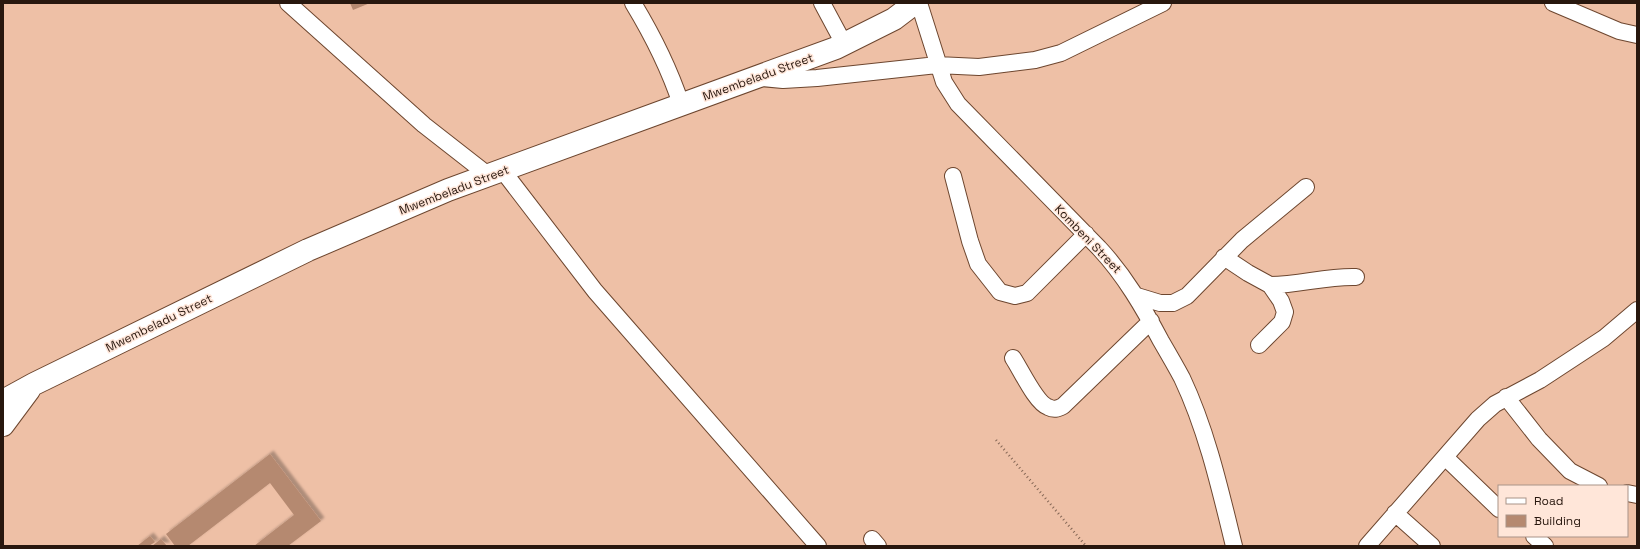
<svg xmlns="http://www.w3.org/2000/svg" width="1640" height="549" font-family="'Space Grotesk',sans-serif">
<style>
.building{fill:#b58970;filter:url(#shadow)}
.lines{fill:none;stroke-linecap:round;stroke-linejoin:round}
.street-casing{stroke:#6d462f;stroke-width:18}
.secondary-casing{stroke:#6d462f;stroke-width:24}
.path{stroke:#846655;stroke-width:2.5;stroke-dasharray:1 3;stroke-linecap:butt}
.street{stroke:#fff;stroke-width:16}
.secondary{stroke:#fff;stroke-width:22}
.labels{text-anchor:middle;stroke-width:3;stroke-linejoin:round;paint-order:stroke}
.street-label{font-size:12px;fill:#28170e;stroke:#ffe6d9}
</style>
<defs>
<filter id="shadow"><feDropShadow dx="3.5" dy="-3.5" stdDeviation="1" flood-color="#0004"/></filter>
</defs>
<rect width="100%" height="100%" fill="#eec0a6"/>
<!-- building -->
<path class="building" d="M350,3H370L353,10Z
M270,454L321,521L288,546H254L294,515L270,483L188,546H175L166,534Z
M150,536L155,542L149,546H137Z
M161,539L167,546H152Z"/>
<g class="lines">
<!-- street casing -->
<g class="street-casing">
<path id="street" d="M288,3L424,125L488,175
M633,3C653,36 669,68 681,104
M822,3L844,44
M919,3L944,82L958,104L1099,248C1125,276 1143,307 1161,341C1168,353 1175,365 1182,378C1207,431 1220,489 1234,546
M1553,3L1619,31L1637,35
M761,78L783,80L817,78L937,65L979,67L1035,60L1061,53L1163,3
M503,171L595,291L818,546
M953,176L970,241L978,264L1000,292L1015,296L1027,293L1086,234
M1224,257L1248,273L1270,285L1281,301L1285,312L1282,322L1259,345
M1270,285C1301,285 1325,276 1356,277
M1137,296L1160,303H1173L1187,296L1242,240L1306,187
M1013,358C1021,370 1036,403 1048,407C1054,410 1057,409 1063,406L1151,321
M1506,397L1539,439L1570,471L1599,486
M1445,457L1499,509
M1627,493L1637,495
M1395,513L1432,546
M1534,536L1545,546
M872,539L878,546
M1367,546L1478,419L1495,404L1540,380L1604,338L1637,310"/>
</g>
<!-- secondary casing -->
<g class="secondary-casing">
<path id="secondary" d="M3,401L34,384L308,250L448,190L836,48L894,19L915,3
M3,425L29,390"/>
</g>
<!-- path -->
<path class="path" d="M996,440L1086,546"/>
<!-- street -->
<use href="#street" class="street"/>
<!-- secondary -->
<use href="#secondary" class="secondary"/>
</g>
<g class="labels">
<!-- street labels -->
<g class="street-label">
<text transform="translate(758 77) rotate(-20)" y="4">Mwembeladu Street</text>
<text transform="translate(454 190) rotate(-21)" y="4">Mwembeladu Street</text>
<text transform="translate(1088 239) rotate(46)" y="4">Kombeni Street</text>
<text transform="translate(159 323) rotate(-26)" y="4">Mwembeladu Street</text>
</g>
</g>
<!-- border -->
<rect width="1640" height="549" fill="none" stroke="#28170e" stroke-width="8"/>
<!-- legend -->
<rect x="1498" y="485" width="130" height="52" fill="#ffe6d9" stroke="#a99388"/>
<rect x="1506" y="498" width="20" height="6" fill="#ffffff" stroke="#a99388"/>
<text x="1534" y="505" font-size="12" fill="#28170e">Road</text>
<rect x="1506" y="515" width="20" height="12" fill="#b58970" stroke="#a99388"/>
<text x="1534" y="525" font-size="12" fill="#28170e">Building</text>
</svg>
